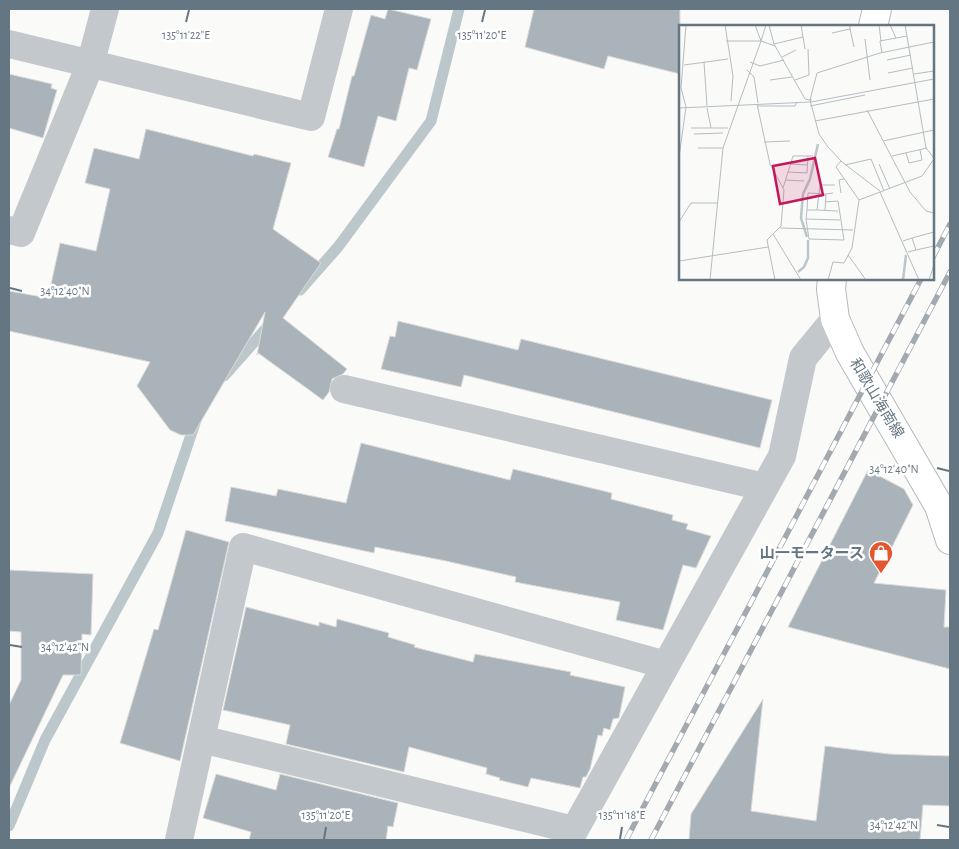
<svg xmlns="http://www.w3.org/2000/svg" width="959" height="849" font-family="'Alegreya Sans','Noto Sans JP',sans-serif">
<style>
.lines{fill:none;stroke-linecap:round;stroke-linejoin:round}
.stream{stroke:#bbc7cb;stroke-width:11}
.building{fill:#aab3b9;stroke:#dcdcda}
.secondary-casing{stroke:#b3babf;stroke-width:30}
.minor{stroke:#c3c8cc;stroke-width:28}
.secondary{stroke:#fff;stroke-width:28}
.rail-casing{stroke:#a2aab0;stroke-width:5.5}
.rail{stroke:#fff;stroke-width:4;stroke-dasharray:11;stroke-linecap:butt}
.ticks{fill:none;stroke:#657683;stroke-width:2}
.labels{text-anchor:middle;stroke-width:5;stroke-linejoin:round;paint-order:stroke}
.street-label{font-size:15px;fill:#657683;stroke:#fff}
.poi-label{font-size:15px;font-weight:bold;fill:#657683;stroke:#fff;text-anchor:end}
.inset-river{fill:none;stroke:#bbc7cb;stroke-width:2.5}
.inset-road{fill:none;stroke:#b5bdc2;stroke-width:1}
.view{fill:#c2185b;fill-opacity:0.15;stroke:#c2185b;stroke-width:2.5}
.inset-edge{fill:none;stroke:#657683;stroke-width:2.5}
.ticks-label{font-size:12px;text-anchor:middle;fill:#657683;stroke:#fff;stroke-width:5;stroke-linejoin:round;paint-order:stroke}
</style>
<rect width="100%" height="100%" fill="#fafaf8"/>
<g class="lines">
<!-- stream -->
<path class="stream" d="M300,290L338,247L431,121L459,9
M224,376L270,324
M9,826L45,740L158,533L196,420"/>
</g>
<!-- building -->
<path class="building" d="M388,9L431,19L417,70L409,68L396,121L378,116L364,167L328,157L337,129H339L352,76H354L371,15L385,19Z
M534,9H680V74L608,56L604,69L525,47Z
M9,74L52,84L51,88L57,90L43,138L9,128Z
M146,129L253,156L254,154L291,163L273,229L321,263L283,318L347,369L343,374L332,379L329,392L323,400L258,353L257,355L265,312L193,435H181L170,430L137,386L150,362L9,331V291L48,298L60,243L96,251L110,189L85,183L94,148L139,159Z
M398,321L518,350L521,339L772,400L760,448L464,375L461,387L381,369L390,336L395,337Z
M361,443L510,480L513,469L612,493L611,499L673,515L672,520L688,524L686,529L711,536L696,568L683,565L663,630L616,620L620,602L515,582L516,577L446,561L375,547L374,553L225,521L231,487L276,496L278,489L346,503Z
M868,470L904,489L913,505L874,583L946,590L944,627H950V669L788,627Z
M186,530L229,542L180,761L120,743L154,629L158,630Z
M9,570L93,574L91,635L82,634L81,675H63L9,788V705L21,680V632L9,631Z
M246,607L319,626V622L336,627L337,619L389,633L388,637L415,645L414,647L473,662L475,654L571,672L570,675L625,687L619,718L613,719L610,730L604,728L602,736L598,735L590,769L586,777H583L580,788L531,778L528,787L499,780L500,778L486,774L487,768L409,747L404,772L286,744L290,725L223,710Z
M763,699L751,811L816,821L825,746L889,754L950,756V806L923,805L920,840H689L691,814Z
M216,774L276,790L280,774L398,803L393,827L388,826L386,840H249L251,832L203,818Z"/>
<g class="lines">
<!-- secondary casing -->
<g class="secondary-casing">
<path id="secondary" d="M873,26L877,9
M832,279L831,289L835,319L850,353L939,506L950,540"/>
</g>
<!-- minor -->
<path class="minor" d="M9,44L311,117L339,9
M9,230L21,233L90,65L105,9
M344,389L764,487
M201,739L574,830
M179,840L243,547L666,665
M569,840L782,456L803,358L835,319"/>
<!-- secondary -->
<use href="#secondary" class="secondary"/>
<!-- rail casing -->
<g class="rail-casing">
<path id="rail" d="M933,257L950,224
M626,840L921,279
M651,840L950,272"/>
</g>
<!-- rail -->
<use href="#rail" class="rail"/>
</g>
<!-- ticks -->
<path class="ticks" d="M186,22L189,10M482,22L485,10M10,288L22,291M937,468L949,471M10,645L22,647M937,825L949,827M324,839L326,827M620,839L622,827"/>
<!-- icons -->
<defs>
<g id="shop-pin" transform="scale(1.25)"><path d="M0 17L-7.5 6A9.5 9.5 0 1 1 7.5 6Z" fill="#e4572e" stroke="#fff"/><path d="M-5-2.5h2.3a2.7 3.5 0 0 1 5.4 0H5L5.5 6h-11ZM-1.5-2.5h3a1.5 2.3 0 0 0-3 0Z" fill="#fff"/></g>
</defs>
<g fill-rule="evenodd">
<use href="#shop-pin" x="881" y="553"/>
</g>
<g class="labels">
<!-- street labels -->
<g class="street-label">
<text transform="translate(877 398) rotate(59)" y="5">和歌山海南線</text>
</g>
<!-- poi labels -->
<g class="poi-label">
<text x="864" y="558">山一モータース</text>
</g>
</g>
<!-- overview -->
<g transform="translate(679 25)">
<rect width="255" height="255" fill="#fafaf8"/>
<path class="inset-river" d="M128,212L122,193L124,169L131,154L139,119M119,247L125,242L129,233V215M224,255L227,230"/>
<path class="inset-road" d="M46,0L54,51L52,76M90,0L95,19L124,12M122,0L126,24M200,0L202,16M211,0L217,13L228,11M226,0L247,123L255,133M171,4L175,22M153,8L171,4V0M186,14L191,55M47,16H82L96,21M82,16L87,0M95,19L126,74L131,75L140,109L149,122L163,137L201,166M203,28L201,16L217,13M103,32L117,25M208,35L232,30M25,37L28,81M71,37L81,41L105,35M5,40L49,34M68,45L75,52L79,78M209,48L234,43M235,49L255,46M91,55L113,52M116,55L130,50L129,24M133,75H131L138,48L201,28L255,17M78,79L91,139L105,165L102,201L88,215L96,255M78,81H116L118,77M131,81L186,70M0,83L132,77L255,54M28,83L32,103M188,85L231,167L247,186L255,188M136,96L255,74M12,103H49M15,109L44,108M204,116L255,105M85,117L111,116M19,123H44M227,128L230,138L243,135L241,125M213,131L248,123M0,132L7,82L2,63L7,0M111,139L129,140M200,139L211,164M166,140L192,134L205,166M109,147L128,148L129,131M106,155L125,156M156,160H141L138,185L159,186M104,163L114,131H134M201,167L240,255M162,168L160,155L165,154M180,175L243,151L255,134M128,185L129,168L147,169M138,185H128L127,194L161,195M146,186L147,169L154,168M127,194L130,214L165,215L159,176L146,177M0,197L12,178H38M101,203L174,205M94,209L122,255M233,213L255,207M224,216L233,213L237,225L229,227M237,225L255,221M169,230L187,255M0,236L89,222M31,255L44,123L82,16L76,0M149,255L154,237L165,238L173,223L180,175L157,142L162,136M250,255L255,240"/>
<path class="view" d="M136,133L144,170L101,179L94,141Z"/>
<rect width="255" height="255" class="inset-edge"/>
</g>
<g class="ticks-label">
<text x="186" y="39">135°11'22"E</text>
<text x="482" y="39">135°11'20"E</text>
<text x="65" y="295">34°12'40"N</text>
<text x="894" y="473">34°12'40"N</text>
<text x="65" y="651">34°12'42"N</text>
<text x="326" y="819">135°11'20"E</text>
<text x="622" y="819">135°11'18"E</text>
<text x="894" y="829">34°12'42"N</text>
</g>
<!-- border -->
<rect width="959" height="849" fill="none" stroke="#657683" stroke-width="20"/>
</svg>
